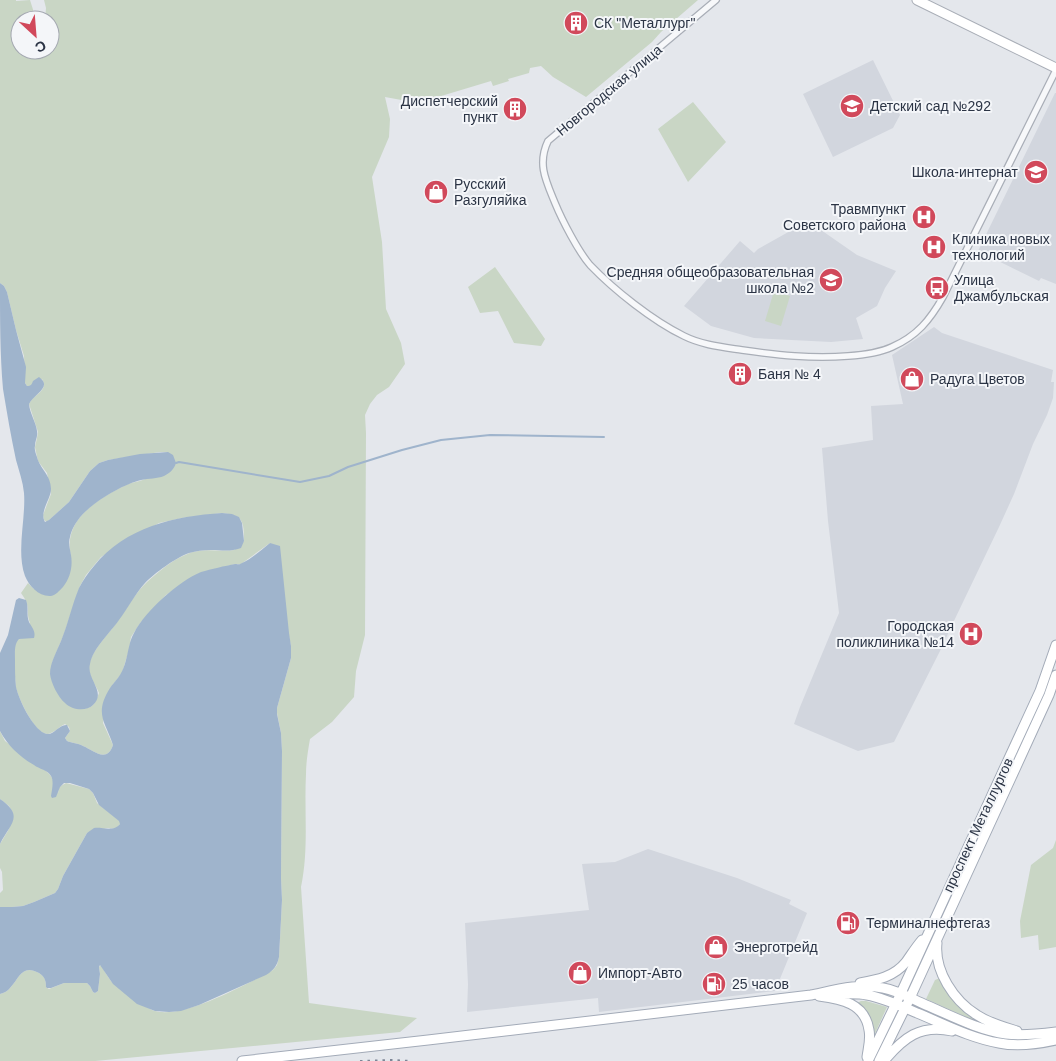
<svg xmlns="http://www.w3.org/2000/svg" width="1056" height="1061" font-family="Helvetica,sans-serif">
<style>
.built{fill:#d2d6de}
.green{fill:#c9d6c5;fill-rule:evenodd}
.water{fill:#9fb4cc}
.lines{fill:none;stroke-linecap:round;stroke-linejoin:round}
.stream{stroke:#9fb4cc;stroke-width:2}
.minor-casing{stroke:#a9aeb7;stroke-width:8}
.secondary-casing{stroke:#a9aeb7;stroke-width:11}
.primary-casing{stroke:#a3abb8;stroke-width:11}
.minor{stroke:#f7f8fa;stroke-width:5.5}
.secondary{stroke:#fff;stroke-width:9}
.primary{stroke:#fff;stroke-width:9}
.rail{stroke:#7d8696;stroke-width:2;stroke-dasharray:2.5 5;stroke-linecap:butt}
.labels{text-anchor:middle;stroke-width:4;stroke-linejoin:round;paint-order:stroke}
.poi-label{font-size:14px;fill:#2b3445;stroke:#f4f6f9;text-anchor:start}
.street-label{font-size:14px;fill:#2b3445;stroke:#f4f6f9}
</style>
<rect width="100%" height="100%" fill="#e4e7ec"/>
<!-- built -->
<path class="built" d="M873,60L900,115L893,128L833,157L803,94Z
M1055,93H1056V284L1041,278L1039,281L978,251Z
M808,221L857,255L896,271L885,288L877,306L856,318L863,339L831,342L754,338L711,326L684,306L740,241L754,253L758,249Z
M934,327L942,333L1053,370L1051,382H1054L1053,398L1047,415L1033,444L1014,494L999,527L952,625L940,651L894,742L858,751L794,724L800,707L839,613L828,521L822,448L873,440L871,406L903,404L892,355Z
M648,849L737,878L791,900L789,904L807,913L775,991L599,1012L598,998L467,1012L468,984L465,923L589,910L582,864L615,862Z"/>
<!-- green -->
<path class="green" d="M0,0H16V1L30,0L35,16V20H20V50H50V20H45L46,8L44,0H698L661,32L652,42L586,97L553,77L541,66L530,68L529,73L508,79L509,81L493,86L491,81L418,103L385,97L390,119L389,137L372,177L382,242L386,309L401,343L405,364L389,387L377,395L370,404L365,415L366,433L365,635L356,671L354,697L332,722L310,739C308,751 306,762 306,774C304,812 309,849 301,887L309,1003L417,1018L400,1032L95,1061H0V994C4,993 8,991 10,988C20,977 22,964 39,973C45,977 46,980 46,987L49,989L64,983H87L90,986L93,992L95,993L98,991L100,974L99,967L101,965C104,970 107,976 111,981C117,988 147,1009 155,1011C184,1019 246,984 273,970L277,965L279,957L282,900L281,878L282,751L281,733L277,713V708L291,658V646L270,543L241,564H235L200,573L188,580L166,595L141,622L131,637L129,650L122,673L111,687L103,723L113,745C107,764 93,750 83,746C78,743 72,743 67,741L65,738L70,731L69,727L65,724C60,726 54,733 48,734C35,735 19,699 16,688C15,680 13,647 16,641C17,640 18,639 19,639L22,638L30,623C25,609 32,608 21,593L28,583L34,589L71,556C62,519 99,498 128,484C134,482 146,480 149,477C156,470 162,460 168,452H160L108,460L99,463L90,471L69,502L47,522L44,520L43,515L51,494L47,473L38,461L36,452L35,447L37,438L38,432L29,404C34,394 49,391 42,379L30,386H27L25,383L24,356L16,330L7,292L4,286L0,283ZM222,513C243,515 244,521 244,541L234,550C217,552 201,547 185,555C171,561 158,572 147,582C136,592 128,607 119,619C111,632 89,652 89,668C89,677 96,685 99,693C94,706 93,708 79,709L52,663L64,634L80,586L86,575L101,557L159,523L182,518Z
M693,102L726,142L688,182L658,129Z
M495,267L545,339L541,346L514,343L498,311L480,313L468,287Z
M774,291L790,296L781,326L765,321Z
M0,731L5,741L43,769C53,775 54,782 58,793L59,787L66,783L89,789L93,793L97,803L120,821V824L116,829L107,828L87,833L63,876L58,889L55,893L34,902L23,906L12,907H0V893L3,890L2,872L0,868V844L9,829L13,813L9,806L0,799Z
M1056,840V947L1039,950L1038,935L1021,938L1020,921L1031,865L1053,848Z
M940,978L984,1024H981L926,999L935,980Z
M861,1001H866L887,1007L873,1038L862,1008L857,1003Z"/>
<!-- water -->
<path class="water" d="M0,283L4,286L7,292L16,330L26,367L25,383L27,386C31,386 32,384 33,381L39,377C53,387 34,394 29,404C30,414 36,422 37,431C38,437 35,440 35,446C34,449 36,454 37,457C40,469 51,475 51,489C51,499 39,512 45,522L49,520L69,502L90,471L99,463L108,460L140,454L168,452L173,455L176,463C174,469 170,473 164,476C157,479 149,478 141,480C123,484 89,504 78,520C75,524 71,531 70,537C68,543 70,549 71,555C73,567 70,578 63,587C59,591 56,595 51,596C39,597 29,586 25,576C16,551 26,519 24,493C23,482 19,471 16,460C11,437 7,413 3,389C0,354 0,318 0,283Z
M222,513L232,514L239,517L242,523L244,541L241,548C230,552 222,550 211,550C203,550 196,551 189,553C175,558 155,573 145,583C135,594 128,608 119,620C110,633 93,648 90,664C86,679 107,692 93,705C86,712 72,710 65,703C58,697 51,683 50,674C50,663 57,651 61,641C68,624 72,605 79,588C83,580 88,573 94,566C125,527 175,516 222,513Z
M270,543L280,546L289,633L291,646V658L277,708V714L281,733L282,751L281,878L282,900L279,957C277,966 274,970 266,975L199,1005L181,1011L169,1012L155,1011L137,1004L113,984L100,965L99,967L100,974L98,991L95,993L93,992L90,986L87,983H64L51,988H47L46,987C46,981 45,977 39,973C22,964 20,977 10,988C8,991 4,993 0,994V907H12L23,906L34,902L55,893L58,889L63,876L87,833L94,828C103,827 114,832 120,824L119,821L99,805L93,793L89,789L70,783H64L60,787L56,797L52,798L51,796C52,790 54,781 51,776C48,770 39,769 34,765C20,757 8,746 0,731V653L8,635L16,600L19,598L26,600C29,607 26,615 29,622C32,628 36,631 34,638L19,639C14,644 15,653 15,660C15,669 15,679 16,687C19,700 32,727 44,733C53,738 58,724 67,725L70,731L65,738L67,741C72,743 78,743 83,746C93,750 107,764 113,745C105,721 94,714 110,688C114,682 120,677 123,669C128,658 128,643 134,633C145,611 179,581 201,572C211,569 225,566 235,564C239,564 239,565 242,563C252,559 262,549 270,543Z
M0,799C25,816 10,824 0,844Z"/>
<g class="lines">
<!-- stream -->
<path class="stream" d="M176,463L179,462L300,482L329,476L348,467L402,450L441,440L490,435L604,437"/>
<!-- minor casing -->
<g class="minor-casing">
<path id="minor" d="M716,0L548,141C537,164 546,181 555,203C562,220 578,251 590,265C614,290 653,321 684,336C702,345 722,347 742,350C777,355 812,359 848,356C863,355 879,353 892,347C917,336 930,320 943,297L1056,70"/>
</g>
<!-- secondary casing -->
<g class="secondary-casing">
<path id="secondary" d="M917,0L1056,68"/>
</g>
<!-- primary casing -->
<g class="primary-casing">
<path id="primary" d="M937,943C934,971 954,1001 977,1015C989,1023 1004,1027 1017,1031
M860,983C877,980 894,977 906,962C911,955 916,947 922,940
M836,994C846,994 857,993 867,995C884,998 901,1006 917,1013C944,1024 970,1038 999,1043C1018,1047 1038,1044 1056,1040
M819,996C841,999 865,1003 869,1030C871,1039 868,1049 867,1057
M242,1061L428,1040L811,995C835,990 859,983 883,988C899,991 912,999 926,1005C952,1016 978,1030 1006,1034C1022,1036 1040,1034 1056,1032
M868,1061L901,993L956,873L1040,691L1056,645
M879,1061L910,998L1016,767L1049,695L1056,675
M884,1061C903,1038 920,1024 952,1031"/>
</g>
<!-- minor -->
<use href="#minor" class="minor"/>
<!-- secondary -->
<use href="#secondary" class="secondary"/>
<!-- primary -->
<use href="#primary" class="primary"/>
<!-- rail -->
<path class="rail" d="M360,1061L392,1060L412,1061"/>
</g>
<!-- icons -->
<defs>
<g id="building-disc" transform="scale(1.25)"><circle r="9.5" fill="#d1495b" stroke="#f4f6f9"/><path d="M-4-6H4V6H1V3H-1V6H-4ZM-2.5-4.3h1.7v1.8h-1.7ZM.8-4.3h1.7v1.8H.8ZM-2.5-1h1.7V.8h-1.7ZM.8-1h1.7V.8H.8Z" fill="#fff"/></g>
<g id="school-disc" transform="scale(1.25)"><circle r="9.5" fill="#d1495b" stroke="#f4f6f9"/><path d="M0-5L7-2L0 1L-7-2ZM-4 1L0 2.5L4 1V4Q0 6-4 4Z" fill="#fff"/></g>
<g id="shop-disc" transform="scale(1.25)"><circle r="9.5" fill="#d1495b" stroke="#f4f6f9"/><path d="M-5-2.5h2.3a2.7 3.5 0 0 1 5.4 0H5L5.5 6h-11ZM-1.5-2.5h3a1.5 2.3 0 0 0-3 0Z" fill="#fff"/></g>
<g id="hospital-disc" transform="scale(1.25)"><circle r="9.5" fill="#d1495b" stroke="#f4f6f9"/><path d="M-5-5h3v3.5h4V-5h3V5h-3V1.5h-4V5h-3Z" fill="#fff"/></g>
<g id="bus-disc" transform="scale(1.25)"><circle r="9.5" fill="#d1495b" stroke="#f4f6f9"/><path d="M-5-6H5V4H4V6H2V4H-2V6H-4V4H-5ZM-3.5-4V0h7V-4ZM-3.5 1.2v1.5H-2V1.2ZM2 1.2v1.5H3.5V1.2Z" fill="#fff"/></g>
<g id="fuel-disc" transform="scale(1.25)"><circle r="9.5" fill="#d1495b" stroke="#f4f6f9"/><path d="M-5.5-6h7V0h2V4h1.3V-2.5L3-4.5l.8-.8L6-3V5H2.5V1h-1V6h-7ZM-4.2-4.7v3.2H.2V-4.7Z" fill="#fff"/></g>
</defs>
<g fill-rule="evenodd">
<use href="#building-disc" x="576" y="23"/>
<use href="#school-disc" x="852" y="106"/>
<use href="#building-disc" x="515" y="109"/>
<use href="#school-disc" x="1036" y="172"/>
<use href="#shop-disc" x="436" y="192"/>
<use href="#hospital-disc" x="924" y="217"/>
<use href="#hospital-disc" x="934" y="247"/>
<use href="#school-disc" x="831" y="280"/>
<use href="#bus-disc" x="937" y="288"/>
<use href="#building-disc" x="740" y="374"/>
<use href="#shop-disc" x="912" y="379"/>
<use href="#hospital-disc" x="971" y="634"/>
<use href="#fuel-disc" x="848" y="923"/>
<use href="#shop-disc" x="716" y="947"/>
<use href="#shop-disc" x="580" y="973"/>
<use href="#fuel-disc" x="714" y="984"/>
</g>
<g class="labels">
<!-- poi labels -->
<g class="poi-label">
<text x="594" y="28">СК "Металлург"</text>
<text x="498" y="106" text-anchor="end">Диспетчерский<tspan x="498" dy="16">пункт</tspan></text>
<text x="870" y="111">Детский сад №292</text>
<text x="1018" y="177" text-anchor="end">Школа-интернат</text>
<text x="454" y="189">Русский<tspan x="454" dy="16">Разгуляйка</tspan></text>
<text x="906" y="214" text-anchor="end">Травмпункт<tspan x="906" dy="16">Советского района</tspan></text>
<text x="952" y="244">Клиника новых<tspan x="952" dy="16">технологий</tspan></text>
<text x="814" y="277" text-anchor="end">Средняя общеобразовательная<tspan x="814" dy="16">школа №2</tspan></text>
<text x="954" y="285">Улица<tspan x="954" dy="16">Джамбульская</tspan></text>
<text x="758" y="379">Баня № 4</text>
<text x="930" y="384">Радуга Цветов</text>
<text x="954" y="631" text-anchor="end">Городская<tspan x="954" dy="16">поликлиника №14</tspan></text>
<text x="866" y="928">Терминалнефтегаз</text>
<text x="734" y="952">Энерготрейд</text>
<text x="598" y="978">Импорт-Авто</text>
<text x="732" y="989">25 часов</text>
</g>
<!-- street labels -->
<g class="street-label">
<text transform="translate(609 90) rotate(-40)" y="5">Новгородская улица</text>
<text transform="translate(978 825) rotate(-65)" y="5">проспект Металлургов</text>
</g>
</g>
<!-- north arrow -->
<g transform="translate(35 35) rotate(154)"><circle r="24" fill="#f4f6f9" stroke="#a4a8b1"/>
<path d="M0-4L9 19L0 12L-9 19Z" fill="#d1495b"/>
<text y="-8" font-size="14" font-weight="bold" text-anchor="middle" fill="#2b3445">С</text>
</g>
</svg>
